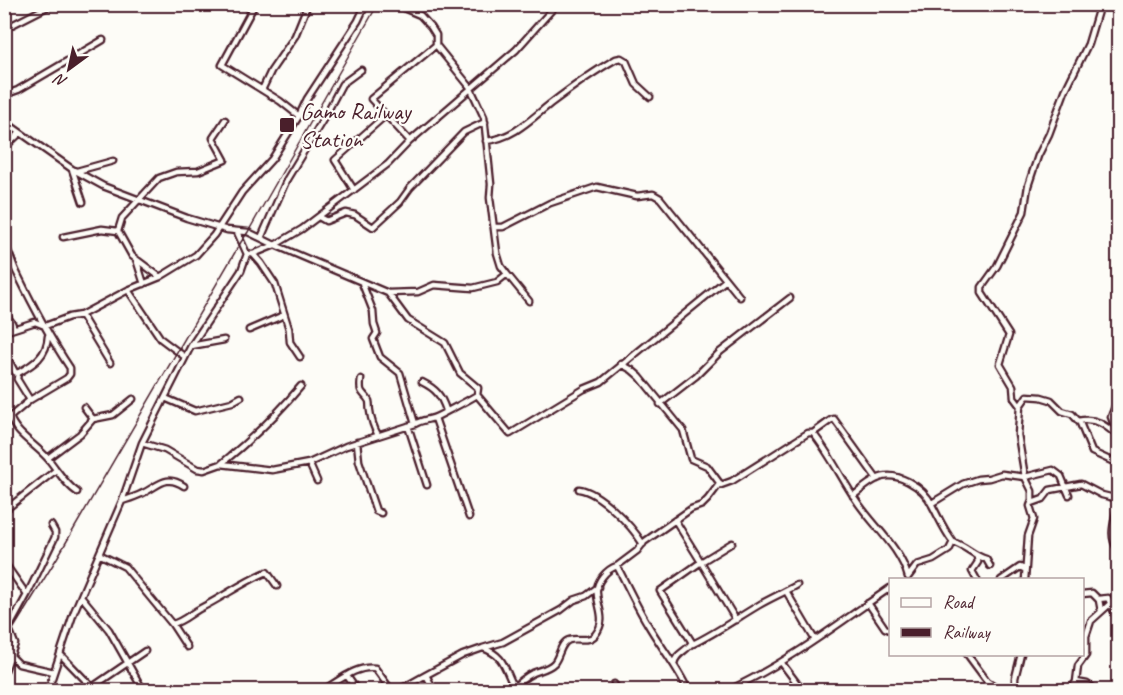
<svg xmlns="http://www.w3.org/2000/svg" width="1123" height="695" font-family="Caveat,sans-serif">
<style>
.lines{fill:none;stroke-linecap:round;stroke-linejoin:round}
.minor-casing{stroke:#4a1f2b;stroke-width:9}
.minor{stroke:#fdfcf7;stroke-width:4.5}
.rail{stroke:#4a1f2b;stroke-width:1.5}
.poi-dot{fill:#4a1f2b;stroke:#fdfcf7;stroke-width:2}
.labels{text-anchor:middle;stroke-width:4.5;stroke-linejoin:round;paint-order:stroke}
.poi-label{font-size:24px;fill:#4a1f2b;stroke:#fdfcf7;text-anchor:start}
</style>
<rect width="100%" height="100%" fill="#fdfcf7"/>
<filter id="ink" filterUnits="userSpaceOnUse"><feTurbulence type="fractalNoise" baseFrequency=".0167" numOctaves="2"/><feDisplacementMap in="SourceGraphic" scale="12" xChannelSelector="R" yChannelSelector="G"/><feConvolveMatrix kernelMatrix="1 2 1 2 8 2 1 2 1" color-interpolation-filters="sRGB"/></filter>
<g filter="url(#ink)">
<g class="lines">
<!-- minor casing -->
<g class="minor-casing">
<path id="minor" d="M255,4L222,65L280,101L299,116
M4,29L53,4
M262,90L271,71L295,36L308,4
M4,95L18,90L103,40
M4,121L72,169L103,186L187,218L227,230L248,232L275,245L302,229L388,164L410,141L516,50L557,4
M410,141L371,99L436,45
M486,141C513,138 530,120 550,104C571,88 593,72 616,59L621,58L626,61L636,84L650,97
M4,148L20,133
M72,169L83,202
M77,171L113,161
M354,190L335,160L386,115
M319,217L326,221L346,213L355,215L373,227L400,202L410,188L464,132L485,122
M494,227H503L550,203L597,187L637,196L653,194L660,198L740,297
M118,231L132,256L160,277
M237,232L247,254H253L261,263L275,284L289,329L290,342L300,357
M63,237L102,229L118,231L122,218L159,178L176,172L198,171L225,160L213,138L225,120
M261,238L287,179L324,118L342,84L361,70
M4,243C10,253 12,263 17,273C33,306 50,338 70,368V374L67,378L30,400L10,417C16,435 38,446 49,460C58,471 65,484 77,492
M253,254L275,245L388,293L408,320L445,343L460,373L478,388L477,395
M136,259L144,284
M507,274L529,301
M362,283L373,311L374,324L377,333L373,339L380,357L400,373L415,424
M128,290L161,339L185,357
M388,293L418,292L434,285L473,288L497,282L507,274L501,266L497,253L490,198L491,184L484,117L470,87L436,45V35L431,27L420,15L394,4
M4,312L12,323L14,328
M81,315L110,363
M249,330L284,315
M4,332L35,322L45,326L69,317L81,315L128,290L160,277L196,255L214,235L242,192L272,159L299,116L307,99L358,21L366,4
M191,346L224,340
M4,351L15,372L18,373L17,379L30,400
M621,364L632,370L640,377L683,430L691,459L707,466L721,485L732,481L808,433H813C830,454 841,478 856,500C873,526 900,547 908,577
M18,373C34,364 47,356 48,336
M361,379C359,395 363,391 369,401C370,405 369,407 370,411C371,419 374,428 378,435
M422,382C436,389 441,395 446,410
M165,398L195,411L232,402L241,397
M1118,399L1111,417L1118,434
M660,404L696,376L720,352L790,298
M1020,406L1027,396L1041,397L1051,400L1062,411L1072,414L1080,423L1092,452L1118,464
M84,407L93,419
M435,418L469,517
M1078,421C1096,417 1105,425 1118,436
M408,426L427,485
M813,433L831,420L834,419L877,479
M357,442L359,461L376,511L381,513
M142,443L165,450L197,469L204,470L221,464L272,470L309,463L346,446L415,424C423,419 431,420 438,416C451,409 464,403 477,395L510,434L584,389L601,382L726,280
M48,458L80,434L93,419L113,415L133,399
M309,463L317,481
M221,464C252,439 276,416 301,386
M579,489C600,492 631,525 643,544
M853,496C861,490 868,483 877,479C895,469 924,487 932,505C939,518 944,530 953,542L949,550L933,560L917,565L908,577
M122,501C128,499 135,497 141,494C158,487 165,473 184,486
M1118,502C1116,518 1107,536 1118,549
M932,503L963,484L978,479L989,478L1002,474L1025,477L1053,470L1061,476L1069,495
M1032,503L1043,499L1050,490L1081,484L1102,495L1118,499
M4,511L56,470
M675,520L701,562L732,543
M953,542C966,546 974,556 986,559L990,566
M99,554L125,567L172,624C183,622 191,613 201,608C223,597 243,582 267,572L277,586
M4,562L27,595L4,637
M977,580L972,571L978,562L977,557
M1001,580L1020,567L1024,569
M1025,580L1028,536L1034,519L1030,506L1032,501V491L1025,477L1018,435L1020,406L1014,398L1013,386L1000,364L1009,335L982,293V287L997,266L1024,212L1028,186L1038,156L1049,134L1065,91L1088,44L1100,4
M786,591L815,640
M1082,594L1092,593L1099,600L1101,611
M27,595L55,537V532L51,525
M81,596L109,630L143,690
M1098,599L1108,598L1116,616L1118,617
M868,603L885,628L890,630
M736,620L701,562L660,591L693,644C716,633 737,618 759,605C771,598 785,592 797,585
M172,624L187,647
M483,648L503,642L561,610L574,600L586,596L598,587
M60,654L92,687
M967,654L987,681L1000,690
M12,657L19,664L54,672
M781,662L802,690
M674,664C675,653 688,651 692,642
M4,673L15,644L9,629
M426,675L463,655L483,648C505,656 504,668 514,687
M347,676L357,690
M1076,682L1087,684L1095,689
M614,684L618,690
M48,690L74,612L122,501L142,443L191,346L241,271L247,254
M88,690L145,651
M323,690C338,682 356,665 375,668L391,690
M399,690L426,675L434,690
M511,690C517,684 525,677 533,673C540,670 548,669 554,663C560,656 560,643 569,640C577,637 588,643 595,635C607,620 598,609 597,594C595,582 607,569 617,566
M688,690C677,666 660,646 647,623C636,605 627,585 617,566L637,551L644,542L691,509L702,505L708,499L720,483
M729,690C787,663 838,624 890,588
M1015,690V678L1021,654
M1070,690L1076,682L1078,666L1086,655V636L1091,621L1112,602L1118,592"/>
</g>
<!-- minor -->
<use href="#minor" class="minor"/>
<!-- rail -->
<path class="rail" d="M4,644L57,558L241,242L248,232L378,4"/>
</g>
</g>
<!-- markers -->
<rect class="poi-dot" x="279" y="117" width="16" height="16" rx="3"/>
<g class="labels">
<!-- poi labels -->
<g class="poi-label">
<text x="300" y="119">Gamo Railway<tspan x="300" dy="28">Station</tspan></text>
</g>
</g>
<!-- margin -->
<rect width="1123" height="695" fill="none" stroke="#fdfcf7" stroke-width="24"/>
<rect x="12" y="12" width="1099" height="671" fill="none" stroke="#4a1f2b" stroke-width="2" filter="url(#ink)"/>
<!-- legend -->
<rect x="889" y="578" width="195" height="78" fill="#fdfcf7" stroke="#b5a4a5" stroke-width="1.5"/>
<rect x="901" y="598" width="30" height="9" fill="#fdfcf7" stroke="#b5a4a5" stroke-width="1.5"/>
<text x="943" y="608" font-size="18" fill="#4a1f2b">Road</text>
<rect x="901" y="628" width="30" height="9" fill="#4a1f2b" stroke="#b5a4a5" stroke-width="1.5"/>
<text x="943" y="638" font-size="18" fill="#4a1f2b">Railway</text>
<!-- north arrow -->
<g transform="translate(69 69) rotate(213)" stroke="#fdfcf7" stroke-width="4.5" paint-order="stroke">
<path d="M0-4.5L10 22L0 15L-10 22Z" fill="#4a1f2b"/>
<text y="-9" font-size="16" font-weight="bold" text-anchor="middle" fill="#4a1f2b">N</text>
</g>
</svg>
